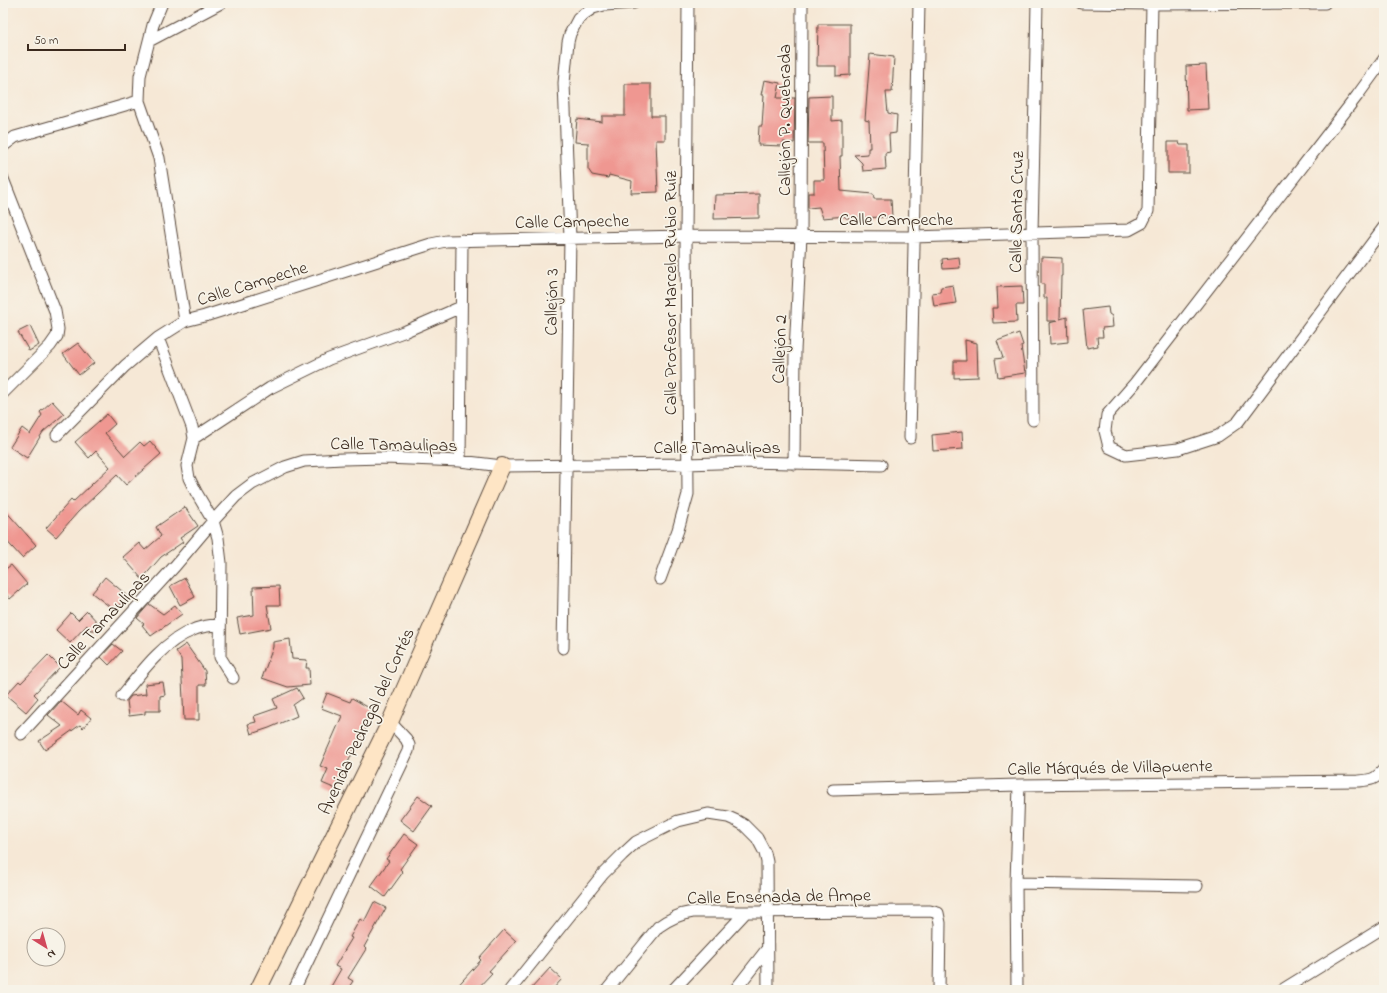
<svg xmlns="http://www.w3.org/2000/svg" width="1387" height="993" font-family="'Indie Flower',sans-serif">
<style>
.building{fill:#ef9791}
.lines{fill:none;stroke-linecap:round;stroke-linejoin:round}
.street-casing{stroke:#57463a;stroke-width:13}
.secondary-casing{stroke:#57463a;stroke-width:18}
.street{stroke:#fff;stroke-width:11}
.secondary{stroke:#fee5c5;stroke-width:16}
.labels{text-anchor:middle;stroke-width:3.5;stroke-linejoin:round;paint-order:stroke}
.street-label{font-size:18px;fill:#3b2a1e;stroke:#f7f3e8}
</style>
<rect width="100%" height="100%" fill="#f7f3e8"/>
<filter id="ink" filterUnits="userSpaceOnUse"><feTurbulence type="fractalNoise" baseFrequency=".025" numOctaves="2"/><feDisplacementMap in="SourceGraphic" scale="8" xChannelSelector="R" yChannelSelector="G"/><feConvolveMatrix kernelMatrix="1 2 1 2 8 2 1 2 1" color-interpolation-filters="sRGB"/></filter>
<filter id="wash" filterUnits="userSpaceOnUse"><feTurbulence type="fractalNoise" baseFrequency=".012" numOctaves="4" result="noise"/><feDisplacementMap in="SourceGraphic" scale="16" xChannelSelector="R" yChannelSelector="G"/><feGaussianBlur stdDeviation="0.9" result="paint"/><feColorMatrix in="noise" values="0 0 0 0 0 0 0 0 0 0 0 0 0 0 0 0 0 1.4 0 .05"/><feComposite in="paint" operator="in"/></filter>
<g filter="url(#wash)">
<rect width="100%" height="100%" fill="#f6e8d6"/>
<g id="blocks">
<!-- building -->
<path class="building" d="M818,24H850V75L836,76V66H817Z
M870,54L894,57L892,92H886L888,113L897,115L896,133L889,134L890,152L885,153L886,169L863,171L862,163L854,155L868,154V148H870L869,121L865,120Z
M1206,65L1208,109L1187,110L1186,66Z
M764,80L780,83L777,98H795L794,143L783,142L782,146L758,145L759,126H762L764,95H761Z
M625,84H651V116H665V140H656L658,192L631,193L632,181L609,175L608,178L592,175L588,169V143L575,142L577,119L602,122V116H625Z
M832,96V121L842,120V156H840L841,191L873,194L874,199H891L892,217L846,218V216L823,218L819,207L808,208V193H814V180H824L823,143H808L809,97Z
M1168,142H1179L1180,145H1189V173H1168Z
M759,194V218L714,219L715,195Z
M959,257L960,268L943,269L942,259Z
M1041,257L1062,258V276H1061L1060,319L1067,317L1068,342L1050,344L1049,323L1057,321H1047V298H1044V284H1041Z
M953,285L956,303L934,306L932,293L940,292L941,287Z
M1022,286L1023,305H1016L1017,322L993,323L992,308H998L997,287Z
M1108,307L1109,314L1112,316L1113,327L1102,328L1103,337H1097L1098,346L1087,348L1083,310Z
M30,326L39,345L29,351L18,332Z
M1019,333L1023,345L1021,346L1025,373L998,377L995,359L1003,358L997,341Z
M965,340L977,343L978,377L954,378V361H966Z
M78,343L94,363L79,375L63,354Z
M52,401L64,414L43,432L27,458L10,447L22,428L30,434L42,415L40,412Z
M107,414L115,424L105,433L125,456L140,442L144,446L150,441L161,454L126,485L117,475L78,512L56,537L46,528L71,500L73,502L110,467L96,451L89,458L75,442Z
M962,432L963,449L933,451L932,435Z
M185,507L198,526L180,538L183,542L161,557L142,579L123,557L139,543L145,550L161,536L156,527Z
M3,508L36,545L22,558L3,537Z
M11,565L27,584L10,599L3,591V571Z
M105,577L129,597L114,610L92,593Z
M185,578L195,597L180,605L170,586Z
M279,586L280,605H267L271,628L240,634L237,618L254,615L253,587Z
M149,604L163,614L175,605L182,614L151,636L142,625L144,624L137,618Z
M87,611L100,625L95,630H91L87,625L70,643L56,630L71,613L78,620Z
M290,639L292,659L307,660L306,668H309L310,685L288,687L262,678L273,647V642Z
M113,644L122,651L109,665L101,657Z
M186,644L205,671L206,685H199V720H184L181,659L176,651Z
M48,655L60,667L34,694L38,698L26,712L6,695L19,681L21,683Z
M163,682L165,695L160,696V711H145V714L129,716L127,701L131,696L146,694L145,684Z
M297,688L303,698L293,705L297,716L269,728L251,734L248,724L256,722L254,716L277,708L273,699Z
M327,693L350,702L352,698L376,712L361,737L360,736L336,789L322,783L328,769L320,766L342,716L321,708Z
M61,701L78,715L81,710L91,718L83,728L80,725L45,750L39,741L62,726L48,715Z
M418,796L432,806L414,831L400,820Z
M404,834L418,844L400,869L403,872L385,897L371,886L389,861L386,859Z
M374,902L386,908L364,947L366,949L348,978L353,981L347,990H329L341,969L335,966L352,938L350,937L360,919L364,922Z
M504,930L516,941L489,971L492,973L476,990H454L481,960L479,958Z
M550,968L562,979L552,990H530Z"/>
</g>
</g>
<g filter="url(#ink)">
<use href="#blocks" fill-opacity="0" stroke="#57463a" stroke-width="1"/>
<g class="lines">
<!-- street casing -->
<g class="street-casing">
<path id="street" d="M162,3L153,25L140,76L139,101L159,158L185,321
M1081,3L1152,4L1325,3
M149,41L221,3
M1384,59L1357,96L1135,383L1107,415L1105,431L1109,447L1126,455L1178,449L1218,436L1238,422L1384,227
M3,146L15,137L139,101
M3,179L55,311L58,329L57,336L50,346L3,393
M158,338L192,427L194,438L187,466L189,478L196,492L213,521L218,538L221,563L220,657L233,678
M1033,420L1032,233L1037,3
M57,435L125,366L158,338L185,321L205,316L431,244L446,241L686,236L913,237L1129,230L1142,223L1148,211L1152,3
M194,438L270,388L329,359L406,331L461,307
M910,438L919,3
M460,461L462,240
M794,464L795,351L801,236L802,3
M660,579L678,530L688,494L686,236L688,3
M563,648L570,238L564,83L568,42L570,34L578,19L584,14L593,8L604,5L634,3
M122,696C141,672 164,641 193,630C201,626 211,626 220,624
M21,734L175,566L213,521L236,496L252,484L285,467L304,461L343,459L385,458L460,461L502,466L687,464L748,462L881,465
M833,790L1019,785L1358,781C1371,780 1375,780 1384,769
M1016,883L1197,886
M294,990L408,751L409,745L406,739L390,722
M510,990L603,874L622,855L636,842L678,821L708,814L728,817L737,821L744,825L757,838L765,853L767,862L768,990
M607,990L658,927C669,919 679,914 693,912L930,911L938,913L940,923L939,990
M673,990L746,912
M735,990L767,949
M1017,990L1016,883L1019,785
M1282,990L1384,927"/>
</g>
<!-- secondary casing -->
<g class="secondary-casing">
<path id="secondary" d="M258,990L390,722L502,466"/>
</g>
<!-- street -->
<use href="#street" class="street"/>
<!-- secondary -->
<use href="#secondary" class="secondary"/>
</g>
</g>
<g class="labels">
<!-- street labels -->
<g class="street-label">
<text transform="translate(784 120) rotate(-90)" y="6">Callejón P. Quebrada</text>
<text transform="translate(1016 212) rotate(-89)" y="6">Calle Santa Cruz</text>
<text x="896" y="225">Calle Campeche</text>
<text transform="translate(572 221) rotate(-1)" y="6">Calle Campeche</text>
<text transform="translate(252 283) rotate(-17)" y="6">Calle Campeche</text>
<text transform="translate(670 293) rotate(-90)" y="6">Calle Profesor Marcelo Rubio Ruíz</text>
<text transform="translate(551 302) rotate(-89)" y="6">Callejón 3</text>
<text transform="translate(779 349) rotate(-88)" y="6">Callejón 2</text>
<text transform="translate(394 444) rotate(1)" y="6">Calle Tamaulipas</text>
<text x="717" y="453">Calle Tamaulipas</text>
<text transform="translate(103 620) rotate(-47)" y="6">Calle Tamaulipas</text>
<text transform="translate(366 721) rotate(-65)" y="6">Avenida Pedregal del Cortés</text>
<text transform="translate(1110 767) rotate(-1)" y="6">Calle Márqués de Villapuente</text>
<text transform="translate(779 896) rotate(-1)" y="6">Calle Ensenada de Ampe</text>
</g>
</g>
<!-- margin -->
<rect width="1387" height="993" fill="none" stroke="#f7f3e8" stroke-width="16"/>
<!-- north arrow -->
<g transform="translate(46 947) rotate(143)"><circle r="19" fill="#f7f3e8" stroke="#aca397"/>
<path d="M0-3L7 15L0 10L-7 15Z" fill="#d1495b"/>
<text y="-6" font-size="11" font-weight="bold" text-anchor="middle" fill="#3b2a1e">N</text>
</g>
<!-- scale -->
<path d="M28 44v6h97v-6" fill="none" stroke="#3b2a1e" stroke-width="2"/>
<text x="34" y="44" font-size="12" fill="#3b2a1e" stroke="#f7f3e8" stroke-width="3" paint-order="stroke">50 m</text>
</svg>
